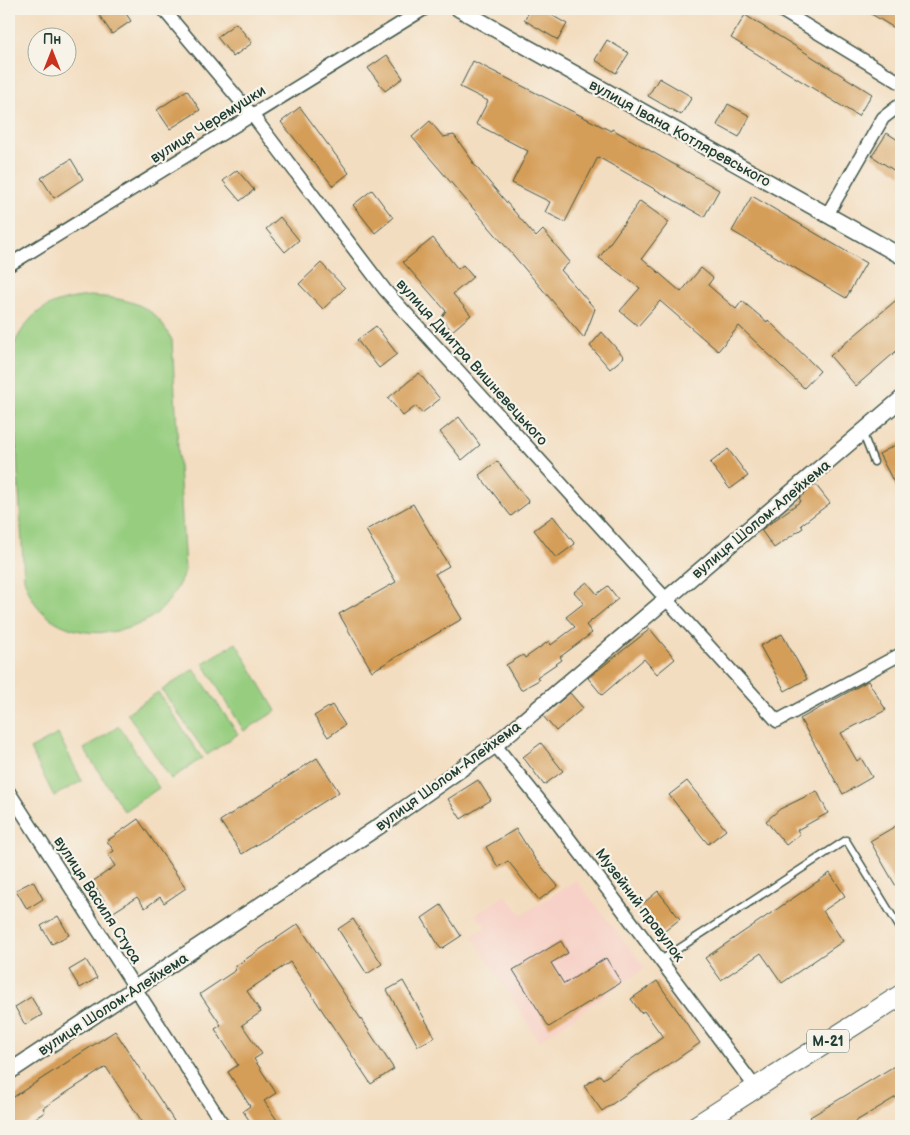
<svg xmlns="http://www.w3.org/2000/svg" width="910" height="1135" font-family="'Balsamiq Sans',sans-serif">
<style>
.built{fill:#f7d1c7}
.green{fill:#96cd7f;stroke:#5a855a}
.building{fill:#d59e58}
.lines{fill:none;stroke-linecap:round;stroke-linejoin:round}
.service-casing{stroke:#3f5549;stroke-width:9}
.minor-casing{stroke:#3f5549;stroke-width:15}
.tertiary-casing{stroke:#3f5549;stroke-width:18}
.trunk-casing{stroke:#3f5549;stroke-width:22}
.service{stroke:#fff;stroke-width:6}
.minor{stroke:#fff;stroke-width:12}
.tertiary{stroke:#fff;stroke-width:15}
.trunk{stroke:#fff;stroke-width:20}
.labels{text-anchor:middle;stroke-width:4.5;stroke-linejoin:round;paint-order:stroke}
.shield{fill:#f7f3e8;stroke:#60746a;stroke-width:1}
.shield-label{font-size:14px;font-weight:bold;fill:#1f3d34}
.street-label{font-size:15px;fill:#1f3d34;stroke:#f7f3e8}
</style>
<rect width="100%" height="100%" fill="#f7f3e8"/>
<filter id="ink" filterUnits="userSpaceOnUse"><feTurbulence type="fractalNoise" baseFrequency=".02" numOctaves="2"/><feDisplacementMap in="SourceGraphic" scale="10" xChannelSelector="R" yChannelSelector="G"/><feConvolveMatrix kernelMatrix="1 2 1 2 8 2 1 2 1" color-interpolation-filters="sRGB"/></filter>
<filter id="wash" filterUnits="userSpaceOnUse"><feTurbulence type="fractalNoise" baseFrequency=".0096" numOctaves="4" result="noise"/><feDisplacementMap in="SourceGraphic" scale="20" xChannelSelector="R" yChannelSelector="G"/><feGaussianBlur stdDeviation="1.12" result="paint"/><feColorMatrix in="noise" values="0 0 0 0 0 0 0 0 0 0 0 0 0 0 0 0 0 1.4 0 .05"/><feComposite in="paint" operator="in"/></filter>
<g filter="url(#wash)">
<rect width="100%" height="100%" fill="#f3ddc0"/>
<!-- built -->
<path class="built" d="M576,880L645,968L539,1041L472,936L488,926L475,915L506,895L522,915Z"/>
<!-- green -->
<path class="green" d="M89,296C112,297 143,300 159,320C164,326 168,333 172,340L185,571C178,587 170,603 156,614C122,640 62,641 35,603C30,596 27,587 24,579L11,351C29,311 46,301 89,296Z
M236,643L276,711L244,731L203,663Z
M194,669L238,734L207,755L162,690Z
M158,692L202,758L171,779L127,713Z
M119,726L159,788L124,811L84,749Z
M58,734L82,781L54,796L30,749Z"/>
<g id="blocks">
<!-- building -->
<path class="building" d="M95,9H123L131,21L112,34Z
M531,9H541L567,24L558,40L524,20Z
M863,9H901V32Z
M745,15L872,94L858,116L731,38Z
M236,23L252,43L233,57L217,37Z
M607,40L629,53L616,73L595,60Z
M387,55L403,78L385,91L368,68Z
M473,61L611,131L612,129L719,190L704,217L598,157L565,222L545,212L550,202L512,183L528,151L476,124L488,101L460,87Z
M659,78L692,97L681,115L648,96Z
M187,90L200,110L170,129L157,110Z
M728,104L750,116L739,137L717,125Z
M300,107L349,173L333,186L281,122Z
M430,121L443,137L454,135L474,163L472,162L536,237L543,230L570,262L561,270L595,309L584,338L412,137Z
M887,133L901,142V175L872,156Z
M71,159L83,179L54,198L41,178Z
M237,170L254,190L240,201L223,181Z
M372,190L393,218L375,233L353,205Z
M752,196L866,263L846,298L732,231Z
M640,201L669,222L642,258L681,292L701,268L713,278L708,285L736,309L742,301L767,322L768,320L820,371L804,388L739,326L718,351L660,301L638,326L620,311L640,288L599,258Z
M280,217L299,240L285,252L266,229Z
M433,238L458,269L463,265L473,277L453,294L471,315L452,331L441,318L446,311L403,262Z
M321,263L345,288L323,309L299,284Z
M901,296V347L856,386L830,356Z
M376,326L397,354L379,368L357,340Z
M602,332L624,357L610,369L590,346Z
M419,373L440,399L422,413L416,406L403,416L388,398Z
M459,417L480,445L462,460L440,432Z
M901,442V496L879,454Z
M728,449L748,476L730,489L710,463Z
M497,461L529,502L511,516L479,475Z
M815,484L830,503L801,525L803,528L774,548L761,530L801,501L799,498Z
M413,504L449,566L435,574L462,619L372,671L339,614L396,582L366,530Z
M553,516L575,544L556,558L534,530Z
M587,582L597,594L608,586L618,599L586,625L592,633L560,657L562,660L537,677L539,680L521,690L506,665L523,655L525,658L549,641L551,645L575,627L566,617L584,603L574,592Z
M650,629L675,659L657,674L644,659L602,695L588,678Z
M782,634L807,679L785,691L760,646Z
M868,681L886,710L841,733L857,761L861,758L872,777L843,794L800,719Z
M570,693L583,708L556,731L543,716Z
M332,705L345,725L328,737L314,716Z
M541,743L563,771L544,785L523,757Z
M317,758L339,792L242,854L220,821Z
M478,780L491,800L461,819L448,799Z
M687,781L726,830L708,844L669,795Z
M817,791L828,813L797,830L800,834L786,845L766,821L780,809Z
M138,819L186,888L164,903L160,897L145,908L137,897L112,913L92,882L115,866L108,855L114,851L107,841Z
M901,823V895L870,841Z
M516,829L535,859L558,886L539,900L508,861L498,867L486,847Z
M830,873L845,896L823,911L843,941L782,983L761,953L721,980L705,958Z
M33,881L43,899L27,909L16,890Z
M658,891L680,919L661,934L640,906Z
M441,905L461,936L441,949L422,918Z
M58,916L69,935L52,944L41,926Z
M353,919L382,964L367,974L338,929Z
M298,924L394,1069L371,1084L290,962L247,991L261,1012L242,1025L262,1054L254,1059L276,1093L264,1101L281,1126H253L243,1111L250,1106L228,1072L238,1065L215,1029L221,1025L200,994L236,970L234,967Z
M561,941L568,953L551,963L564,984L606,958L621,982L549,1027L513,970Z
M86,960L97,978L80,988L69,970Z
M403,981L435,1037L418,1046L387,990Z
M657,981L700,1043L602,1111L584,1086L600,1075L603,1079L663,1037L644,1011L641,1013L631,999Z
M31,997L42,1015L25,1025L15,1007Z
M115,1031L174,1121L166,1126H145L106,1067L43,1108L45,1112L23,1126H9V1100Z
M901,1062V1094L848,1126H816L810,1117Z"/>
</g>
</g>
<g filter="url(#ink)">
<use href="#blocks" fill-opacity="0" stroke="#3f5549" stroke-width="1"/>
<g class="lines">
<!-- service casing -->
<g class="service-casing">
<path id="service" d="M863,434L874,462
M661,960L846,840L901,930"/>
</g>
<!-- minor casing -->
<g class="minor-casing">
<path id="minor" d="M163,9L253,116L385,290L777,721L901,654
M779,9L901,83
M827,215L883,118L901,104
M9,265L424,9
M495,745L553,817L756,1088
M9,792L224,1126"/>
</g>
<!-- tertiary casing -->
<g class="tertiary-casing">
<path id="tertiary" d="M459,9L901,256
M9,1072L381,825L495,745L901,399"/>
</g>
<!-- trunk casing -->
<g class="trunk-casing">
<path id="trunk" d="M696,1126L901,995"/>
</g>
<!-- service -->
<use href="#service" class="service"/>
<!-- minor -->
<use href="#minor" class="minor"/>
<!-- tertiary -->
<use href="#tertiary" class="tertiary"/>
<!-- trunk -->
<use href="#trunk" class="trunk"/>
</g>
</g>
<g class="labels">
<!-- shield labels -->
<rect class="shield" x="807" y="1029.5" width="42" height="23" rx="4"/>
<g class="shield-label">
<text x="828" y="1046">М-21</text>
</g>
<!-- street labels -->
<g class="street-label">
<text transform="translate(208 124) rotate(-32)" y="5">вулиця Черемушки</text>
<text transform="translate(680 133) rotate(29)" y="5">вулиця Івана Котляревського</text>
<text transform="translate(472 362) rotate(48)" y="5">вулиця Дмитра Вишневецького</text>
<text transform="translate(761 519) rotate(-40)" y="5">вулиця Шолом-Алейхема</text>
<text transform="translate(448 776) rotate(-36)" y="5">вулиця Шолом-Алейхема</text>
<text transform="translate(98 900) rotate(57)" y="5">вулиця Василя Стуса</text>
<text transform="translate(640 905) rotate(53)" y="5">Музейний провулок</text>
<text transform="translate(113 1004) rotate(-33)" y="5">вулиця Шолом-Алейхема</text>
</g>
</g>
<!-- margin -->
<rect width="910" height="1135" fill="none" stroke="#f7f3e8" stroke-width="30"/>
<!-- north arrow -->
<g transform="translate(52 52)"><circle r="24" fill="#f7f3e8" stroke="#a1aaa0"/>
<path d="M0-4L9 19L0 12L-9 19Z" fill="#c8321e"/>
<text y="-8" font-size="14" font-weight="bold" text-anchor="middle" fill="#1f3d34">Пн</text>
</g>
</svg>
